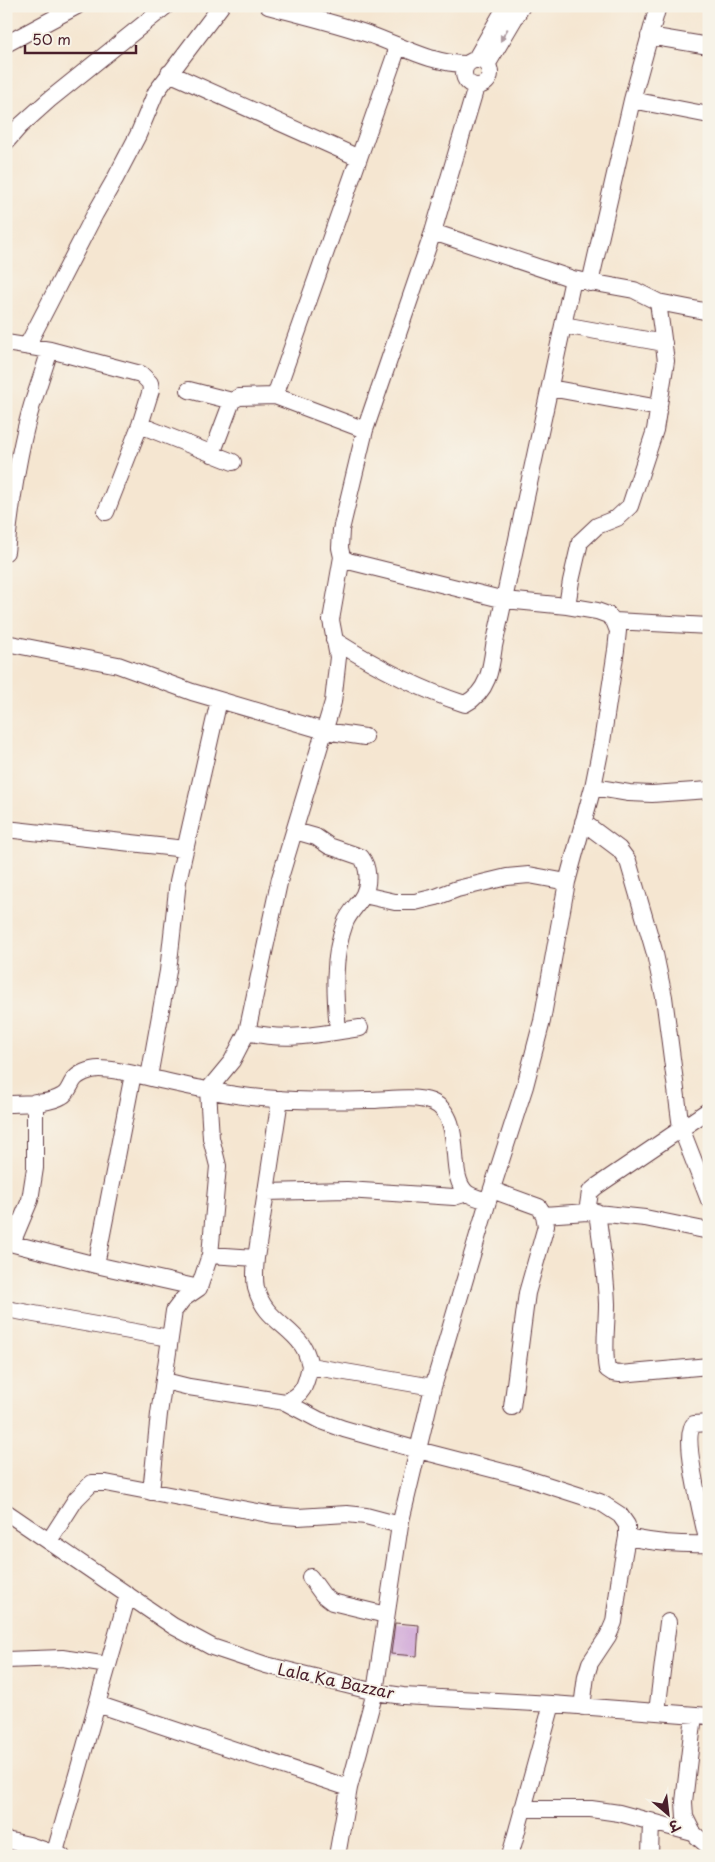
<svg xmlns="http://www.w3.org/2000/svg" width="715" height="1862" font-family="'Playpen Sans','Playpen Sans Deva',sans-serif">
<style>
.building{fill:#c796d4}
.lines{fill:none;stroke-linecap:round;stroke-linejoin:round}
.minor-casing{stroke:#643d44;stroke-width:18}
.minor{stroke:#fff;stroke-width:16}
.oneway{fill:#ae9aa0}
.labels{text-anchor:middle;stroke-width:4;stroke-linejoin:round;paint-order:stroke}
.street-label{font-size:16px;fill:#4a1f2b;stroke:#f7f3e8}
</style>
<rect width="100%" height="100%" fill="#f7f3e8"/>
<filter id="ink" filterUnits="userSpaceOnUse"><feTurbulence type="fractalNoise" baseFrequency=".02" numOctaves="2"/><feDisplacementMap in="SourceGraphic" scale="10" xChannelSelector="R" yChannelSelector="G"/><feConvolveMatrix kernelMatrix="1 2 1 2 8 2 1 2 1" color-interpolation-filters="sRGB"/></filter>
<filter id="wash" filterUnits="userSpaceOnUse"><feTurbulence type="fractalNoise" baseFrequency=".0096" numOctaves="4" result="noise"/><feDisplacementMap in="SourceGraphic" scale="20" xChannelSelector="R" yChannelSelector="G"/><feGaussianBlur stdDeviation="1.12" result="paint"/><feColorMatrix in="noise" values="0 0 0 0 0 0 0 0 0 0 0 0 0 0 0 0 0 1.4 0 .05"/><feComposite in="paint" operator="in"/></filter>
<g filter="url(#wash)">
<rect width="100%" height="100%" fill="#f5e6d1"/>
<g id="blocks">
<!-- building -->
<path class="building" d="M395,1623L419,1625L417,1656L391,1654Z"/>
</g>
</g>
<g filter="url(#ink)">
<use href="#blocks" fill-opacity="0" stroke="#643d44" stroke-width="1"/>
<g class="lines">
<!-- minor casing -->
<g class="minor-casing">
<path id="minor" d="M268,6C302,15 335,23 368,34C402,46 431,64 467,64
M649,36L709,46
M6,44L77,6
M464 73a13 13 0 1 1 26 0a13 13 0 1 1-26 0Z
M475,60L506,6
M487,65L522,6
M169,73L359,158
M632,100L709,115
M6,142L20,126L49,100L166,6
M433,232L573,279L634,290L658,302L709,312
M590,283L632,100L658,6
M563,325L664,343
M6,343L50,350L133,372L141,374L150,383L151,390L140,425L106,512
M27,346L95,214L115,179L138,135L156,92L221,6
M550,388L659,408
M189,390L232,401
M140,425L233,462
M365,430L275,396L398,47
M212,454L232,401L239,397L275,396
M6,552C11,503 18,452 32,405C38,387 44,369 50,350
M567,606L571,581L580,542L597,526L617,518L630,506L655,430L666,361L658,302
M614,621L709,626
M334,640C375,666 418,689 465,704C488,692 491,669 494,646L573,279
M6,643L118,665L192,692L325,731L365,737
M593,787L629,793L652,794L709,790
M583,822L619,849L628,861L655,954L664,997L681,1128L709,1200
M6,829L185,849
M295,831L316,837L329,846L361,857C369,867 369,883 364,894C360,903 349,912 345,923C332,958 335,995 338,1031
M364,895L395,902H415L436,897L457,889L507,877L529,875L567,882
M247,1032C287,1042 320,1034 360,1028
M149,1077L168,971L178,881L219,700
M280,1099L256,1258C255,1268 254,1278 256,1288C264,1318 287,1324 302,1345C307,1352 308,1358 310,1366
M6,1104C23,1103 47,1105 62,1096C68,1093 69,1087 73,1081C77,1074 90,1069 99,1069C116,1069 134,1074 151,1078C188,1086 225,1095 262,1098C297,1101 333,1101 368,1100C388,1100 413,1095 432,1102C467,1117 445,1176 467,1193C472,1197 482,1199 488,1201
M709,1110L597,1186L590,1192L587,1212L645,1218L709,1231
M492,1190L539,1207L544,1215L546,1226L527,1293L512,1407
M266,1192L347,1190L454,1197L467,1193
M597,1212C601,1242 606,1273 607,1304C607,1325 603,1348 607,1369L613,1373L620,1374L709,1366
M544,1215L587,1212
M6,1242L96,1265L199,1288
M12,1243L30,1200L35,1168V1102
M210,1255L256,1258
M96,1265L133,1074
M6,1309L169,1338
M165,1381L189,1387L285,1402C304,1395 306,1384 310,1366L433,1387
M285,1402L319,1420L344,1429L418,1450L519,1476L600,1502L620,1515L627,1525V1537
M151,1492L159,1414L174,1311L183,1299L199,1288L210,1255L218,1166L211,1138L208,1090L232,1061L247,1032L280,878L333,702L338,657L331,620L342,557
M6,1512L173,1626L212,1647L266,1665L375,1692L403,1696L552,1704L709,1716
M49,1541L76,1499L92,1483H106L273,1515L298,1517L347,1514L366,1516L400,1525
M708,1544C704,1524 681,1436 694,1424L709,1423
M310,1577L323,1595L332,1602L386,1615
M6,1660L62,1658L108,1665
M97,1704L349,1788
M582,1707L586,1676L590,1663L608,1636L614,1622L620,1576L627,1537C657,1543 678,1545 709,1544
M657,1712L668,1622
M694,1715L684,1802L685,1817L693,1833L709,1847
M522,1809H591L619,1813L693,1833
M6,1840L29,1845L62,1856
M55,1852L128,1595
M337,1856L349,1788L375,1692L400,1525L433,1387L488,1201L525,1086L542,1021L567,882L593,787L602,742L616,650L618,631L614,621L608,615L597,611L567,606L505,600L348,561L342,557L340,548L341,530L365,430L433,232L476,87
M510,1856L552,1704
M650,1856L651,1821"/>
</g>
<!-- minor -->
<use href="#minor" class="minor"/>
</g>
<!-- one-way arrows -->
<defs><path id="oneway-solid" d="M-6-.8H1V-3.2L6.5 0L1 3.2V.8H-6Z" transform="scale(1.25)"/></defs>
<use class="oneway" href="#oneway-solid" transform="translate(504 35) rotate(120)"/>
</g>
<g class="labels">
<!-- street labels -->
<g class="street-label">
<text transform="translate(336 1681) rotate(12)" y="6">Lala Ka Bazzar</text>
</g>
</g>
<!-- margin -->
<rect width="715" height="1862" fill="none" stroke="#f7f3e8" stroke-width="25"/>
<!-- north arrow -->
<g transform="translate(668 1814) rotate(152)" stroke="#f7f3e8" stroke-width="4" paint-order="stroke">
<path d="M0-4L9 19L0 12L-9 19Z" fill="#4a1f2b"/>
<text y="-8" font-size="14" font-weight="bold" text-anchor="middle" fill="#4a1f2b">उ</text>
</g>
<!-- scale -->
<path d="M25 45v8h111v-8" fill="none" stroke="#4a1f2b" stroke-width="2.5"/>
<text x="32" y="45" font-size="15" fill="#4a1f2b" stroke="#f7f3e8" stroke-width="4" paint-order="stroke">50 m</text>
</svg>
